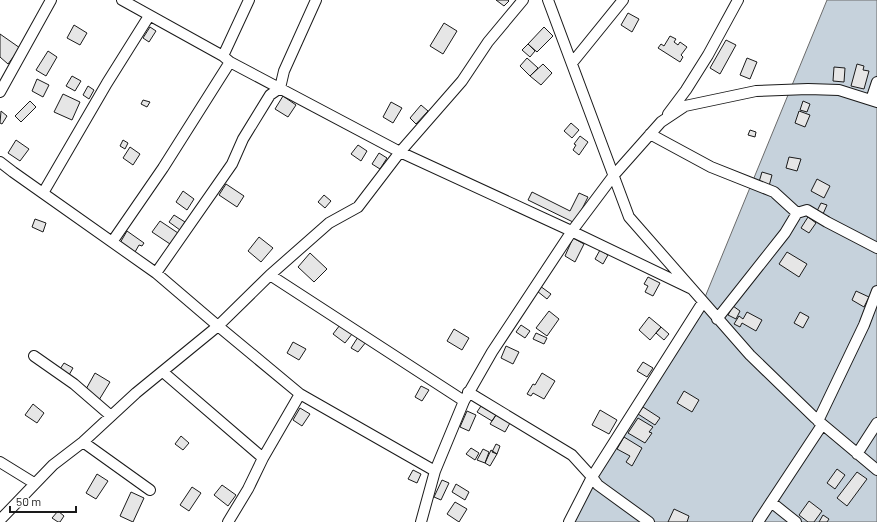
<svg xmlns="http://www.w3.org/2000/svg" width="877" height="522" font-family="Barlow,sans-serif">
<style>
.water{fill:#c6d2dc;stroke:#6a6a6a}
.building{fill:#e6e6e6;stroke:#1a1a1a}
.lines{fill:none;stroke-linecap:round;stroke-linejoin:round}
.minor-casing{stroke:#1a1a1a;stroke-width:12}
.minor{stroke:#fff;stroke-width:10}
</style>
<rect width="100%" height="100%" fill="#fff"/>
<!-- water -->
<path class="water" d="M827,0H877V522H569L703,302Z"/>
<!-- building -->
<path class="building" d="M496,0H508L509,1L504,6Z
M628,13L639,19L632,32L621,25Z
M444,23L457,31L443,54L430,46Z
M74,25L87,33L80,45L67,38Z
M150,27L156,31L149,42L143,38Z
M544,27L553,36L537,52L528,44Z
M0,34L20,48L8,64L0,57Z
M670,36L676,39L674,42L678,45L680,42L687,47L681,55L683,57L680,62L658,48L661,44L664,46Z
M726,40L736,45L720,74L710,68Z
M528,44L535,51L530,57L522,50Z
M48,51L57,57L46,76L36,70Z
M527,58L538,68L530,76L520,66Z
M747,58L757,62L750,79L740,75Z
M543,64L552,73L541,85L530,76Z
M857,64L864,66L863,70L869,71L864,89L851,86Z
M834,67L845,68L844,82L833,81Z
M72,76L81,81L75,91L66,86Z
M37,79L49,85L43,97L32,91Z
M88,86L94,90L89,99L83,95Z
M63,94L80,102L72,120L54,112Z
M283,96L296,105L288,117L275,109Z
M143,100L150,102L147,107L141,104Z
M30,101L36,107L21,122L15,116Z
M803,101L810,104L807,112L800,110Z
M391,102L402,108L393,123L383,117Z
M421,105L428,111L416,124L410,118Z
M1,111L7,116L2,124L0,123Z
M799,111L810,115L805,127L795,123Z
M571,123L579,130L572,138L564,131Z
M750,130L756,132L755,137L748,135Z
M580,136L588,142L579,155L573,150L576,145L574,144Z
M16,140L29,149L20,161L8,153Z
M123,140L128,143L125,149L120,146Z
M358,145L367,151L361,161L351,154Z
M130,147L140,154L133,165L123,158Z
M379,153L387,158L380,169L372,164Z
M789,157L801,159L797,171L786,168Z
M762,172L772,175L769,186L759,182Z
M817,179L830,186L824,198L811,191Z
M226,184L244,196L237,207L219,195Z
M183,191L194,199L187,210L176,202Z
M532,192L570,211L579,193L588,197L575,223L528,200Z
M324,195L331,201L325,208L318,202Z
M821,203L827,205L823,214L817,211Z
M174,215L185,222L180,230L169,222Z
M808,217L816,223L809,233L801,228Z
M35,219L46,223L43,232L32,227Z
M160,221L178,233L170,244L152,232Z
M127,231L144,243L142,246L139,245L135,252L120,243Z
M259,237L273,248L261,262L248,251Z
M573,238L584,244L575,262L565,256Z
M600,250L608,255L603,264L595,259Z
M787,252L807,264L799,277L779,264Z
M310,253L327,269L314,282L298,267Z
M648,277L660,283L653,296L645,292L648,286L644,284Z
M540,286L551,294L547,299L537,291Z
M856,291L869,297L864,307L852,300Z
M733,306L740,311L736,319L728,315Z
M549,311L559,319L547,336L536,328Z
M747,312L762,320L756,331L742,323L740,327L734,324L739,316L743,319Z
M800,312L809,317L803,328L794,323Z
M649,317L661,327L650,340L639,330Z
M340,325L352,334L345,343L333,334Z
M521,325L530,331L525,338L516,332Z
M661,327L669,334L664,340L656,333Z
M454,329L469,338L462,350L447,341Z
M536,333L547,338L544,344L533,339Z
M358,337L366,342L358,352L351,348Z
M293,342L306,349L299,360L287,353Z
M506,346L519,352L513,364L501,358Z
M643,362L653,368L647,377L637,371Z
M64,363L73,368L69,375L60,369Z
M95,373L110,382L99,400L85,391Z
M542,373L555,381L544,399L533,393L531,396L527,394L533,384L535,385Z
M421,386L429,390L422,401L415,397Z
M684,391L699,400L692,412L677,403Z
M33,404L44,413L37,423L25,415Z
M481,406L496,415L492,421L477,412Z
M643,407L660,418L655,425L638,414Z
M300,408L310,414L302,426L293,420Z
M600,410L617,420L609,434L592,425Z
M467,411L476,415L469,431L460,427Z
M496,415L510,423L505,432L490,424Z
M638,418L653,427L649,432L652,433L645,443L628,433Z
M181,436L189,443L183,450L175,444Z
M624,437L642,448L632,466L626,462L630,456L617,449Z
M496,444L500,446L497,454L492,452Z
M471,448L479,453L475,460L466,454Z
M483,449L489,452L485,463L477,460Z
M491,450L497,454L490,466L485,463Z
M837,469L845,475L835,489L827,483Z
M413,470L421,474L417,483L408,479Z
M857,472L867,479L847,506L837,498Z
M97,474L108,481L96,499L86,493Z
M442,480L449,483L441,500L434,497Z
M456,484L469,492L465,500L452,492Z
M222,485L236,495L228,506L214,495Z
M192,487L201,493L189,511L180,505Z
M131,492L144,498L133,522L120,516Z
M809,501L822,511L814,522H808L799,515Z
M455,502L467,509L459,522L447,514Z
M674,509L689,516L687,522H668Z
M58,511L64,516L60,522H58L52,518Z
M823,515L829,519L827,522H819Z"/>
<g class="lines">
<!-- minor casing -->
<g class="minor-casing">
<path id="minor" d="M122,0L223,56L230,62L400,152L567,229L690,288
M548,0L629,217L750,355L815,418L877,470
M223,56L249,0
M572,63L623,0
M0,92L51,0
M871,100L877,82
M668,114L686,90L708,55L738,0
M650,134L711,167L774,192L797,213
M0,162L13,172L156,273L218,326L300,394L435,471
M43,193L107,83L149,16
M112,242L163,168L230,62
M156,273L232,164L243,139L270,95L280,88L284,71L316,0
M270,275L464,401
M717,319L785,233L797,213L807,210L827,222L877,248
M34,356L74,384L111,416
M163,372L263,458
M468,392L572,455L592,477L598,485L649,522
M818,421L864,325L877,291
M83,442L150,490
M857,454L877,423
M0,462L34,483
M771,502L796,522
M0,520L53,465L83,442L136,393L218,326L270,275L329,223L358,207L400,152L462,81L488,42L523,0
M228,522L248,489L263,458L300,394
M421,522L435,471L464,401L492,352L572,231L614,175L661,122L685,106L756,91L808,89L839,90L877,102
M569,522L592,477L703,302
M758,522L822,425"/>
</g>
<!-- minor -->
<use href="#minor" class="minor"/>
</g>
<!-- scale -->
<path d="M10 506v6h66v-6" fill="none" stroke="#1a1a1a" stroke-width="2"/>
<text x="16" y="506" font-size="12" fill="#1a1a1a" stroke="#ffffff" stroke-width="3" paint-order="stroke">50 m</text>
</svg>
